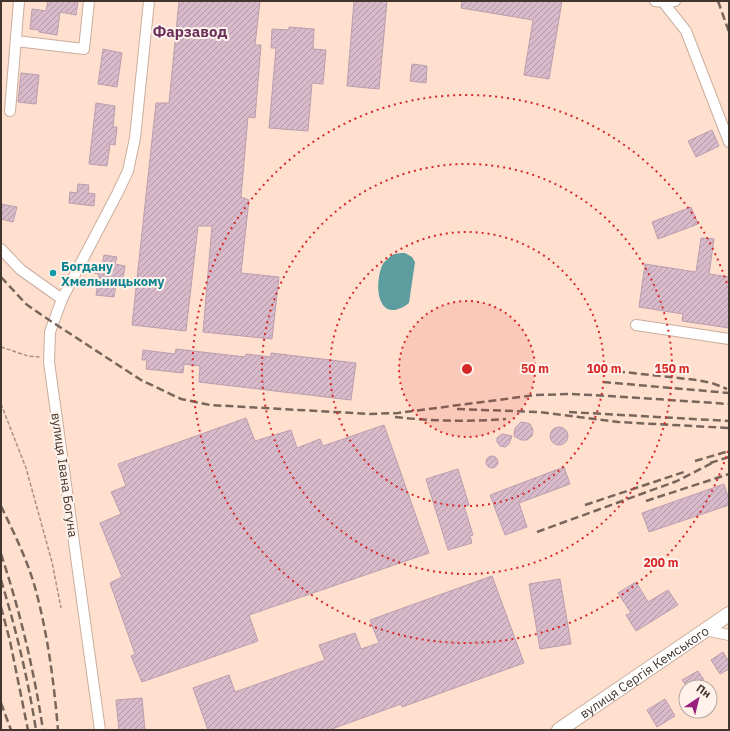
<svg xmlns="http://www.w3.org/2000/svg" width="730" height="731" font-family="'IBM Plex Sans',sans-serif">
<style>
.water{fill:#5e9d9f}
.building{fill:url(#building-hatch);stroke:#bb9eae}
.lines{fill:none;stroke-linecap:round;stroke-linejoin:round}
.minor-casing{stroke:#cbad9d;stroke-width:12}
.highway-casing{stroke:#cbad9d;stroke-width:16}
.path{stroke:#a69084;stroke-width:1.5;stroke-dasharray:4 2;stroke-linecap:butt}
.minor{stroke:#fff;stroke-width:10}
.highway{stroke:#fff;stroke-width:14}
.rail{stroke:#78665c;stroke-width:2.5;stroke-dasharray:8 4;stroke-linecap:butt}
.ring{fill:none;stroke:#d62828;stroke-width:2;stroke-dasharray:2 4}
.culture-dot{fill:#0f9aa8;stroke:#fef2eb;stroke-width:1.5}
.labels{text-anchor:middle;stroke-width:4;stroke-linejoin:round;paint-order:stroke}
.culture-label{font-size:13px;font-weight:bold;fill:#0d838f;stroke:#fef2eb;text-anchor:start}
.street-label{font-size:13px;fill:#41352e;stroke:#fef2eb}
.quarter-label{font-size:15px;font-weight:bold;fill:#6b315b;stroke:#fef2eb}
.centre{fill:#d62828;stroke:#fef2eb;stroke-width:2}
.ring-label{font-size:12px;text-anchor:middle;font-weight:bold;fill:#d62828;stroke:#fef2eb;stroke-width:4;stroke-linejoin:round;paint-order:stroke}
</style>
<defs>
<pattern id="building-hatch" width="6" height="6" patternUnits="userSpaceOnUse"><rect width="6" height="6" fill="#d8bacb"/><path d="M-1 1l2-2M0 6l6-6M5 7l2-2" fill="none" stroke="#b198a5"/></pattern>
</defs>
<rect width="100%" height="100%" fill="#ffe0cf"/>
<!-- water -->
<path class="water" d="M405,253L412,257L415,262L409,303C379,326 373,287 382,266C383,263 387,259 390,257C393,253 400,253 405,253Z"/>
<!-- building -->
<path class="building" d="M48,1H78L76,15L60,12L57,35L39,32V30L30,29L32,9L46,11Z
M179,1H260L255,45H261L255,118L248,117L241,197L249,200L241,273L279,277L272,339L203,332L212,226H198L186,331L132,325L156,103H169Z
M354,1H387L379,89L347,86Z
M462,1H562L549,79L524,75L533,20L461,8Z
M289,27L314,29L313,49L326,50L323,84L312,83L308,131L269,128L276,48H271L272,29L289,30Z
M103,49L122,53L117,87L98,84Z
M412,64L427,66L426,83L410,81Z
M21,73L39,75L36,104L18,102Z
M96,103L115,106L113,127H117L115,145L110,144L107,166L89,164Z
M712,130L719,146L696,157L688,141Z
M78,184L89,185L88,193L95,194L94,206L69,203L70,192L77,193Z
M1,204L17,207L13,222L1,219Z
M691,207L698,224L658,239L652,222Z
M701,238L714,239L709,274L729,277V328L682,321L683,314L639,307L645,264L696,272Z
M104,255L117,257L115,264L125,266L123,278L117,277L114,297L96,295L99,274L94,273L95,264L102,266Z
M176,349L245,357L246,354L271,357V353L356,363L351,400L199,382L200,366L184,364L183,373L146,369L147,360H142L143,350L175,354Z
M246,418L255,441L291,430L297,448L320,439L323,446L384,425L429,553L249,615L258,641L142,682L131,656L135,654L110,583L122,577L100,523L121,514L111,492L126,486L118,464Z
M521,422L527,423L530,424L533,430L532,436L527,440H521L514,436L515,428Z
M550 436a9 9 0 1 1 18 0a9 9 0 1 1-18 0Z
M502,434L512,436L509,444L505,447L500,446L497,442V438Z
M486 462a6 6 0 1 1 12 0a6 6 0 1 1-12 0Z
M564,467L570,484L519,503L527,527L505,535L490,495Z
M458,469L469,505L464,506L473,535L470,536L472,543L448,550L426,479Z
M724,484L729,500V505L649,532L642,513Z
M492,576L524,663L402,707L401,704L329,730H208L193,688L229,675L235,692L325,660L319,645L355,633L361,649L379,643L370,620Z
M560,579L571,644L540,649L529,584Z
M636,582L648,602L668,590L678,605L636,631L626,615L631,613L618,593Z
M723,652L729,662V669L720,674L711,660Z
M698,671L704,680L692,687H687L682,680Z
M142,698L145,730H119L116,700Z
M665,699L675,716L657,727L647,710Z"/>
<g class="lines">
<!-- minor casing -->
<g class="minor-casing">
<path id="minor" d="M655,1L663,2L686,31L729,142
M663,2L675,1
M16,41L84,49L89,1
M10,111L19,1
M1,249L21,270L62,299
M636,325L729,339
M705,630L729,635
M100,730L49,362L50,332L62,299L117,194L128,171L135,138L149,1"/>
</g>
<!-- highway casing -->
<g class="highway-casing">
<g id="highway">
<path id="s1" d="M559,730L729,614"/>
</g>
</g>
<!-- path -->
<path class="path" d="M1,347L28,356L40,357
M1,404L26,468L52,562L61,608"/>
<!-- minor -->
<use href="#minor" class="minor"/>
<!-- highway -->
<use href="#highway" class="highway"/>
<!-- rail -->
<path class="rail" d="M718,1L729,32
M1,277L26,304L43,316L141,380L181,399L210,405L371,414L398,413L536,395L572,394L610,396L729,404
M605,370L697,380L712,383L727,389
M603,382L729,393
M457,409L539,412L618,422L729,428
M569,412L729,421
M395,417C431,421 470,422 506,419
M695,461L729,451
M710,463L729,457
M646,501L729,474
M585,505L687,471
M1,506C14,533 28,561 36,591C48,636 54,683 58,730
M537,532L677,481L716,461
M1,554C20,611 34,670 43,730
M1,580C16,629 28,679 36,730
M1,607L10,641L28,730
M1,703L11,730"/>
</g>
<!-- distance rings -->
<circle cx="467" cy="369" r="68" fill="#d62828" fill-opacity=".12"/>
<g class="ring">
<circle cx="467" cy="369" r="68"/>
<circle cx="467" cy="369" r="137"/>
<circle cx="467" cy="369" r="205"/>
<path d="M728 451A274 274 0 1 1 728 287"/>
</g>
<!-- markers -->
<circle class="culture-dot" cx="53" cy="273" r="4"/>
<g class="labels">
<!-- culture labels -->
<g class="culture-label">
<text x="61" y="271">Богдану<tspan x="61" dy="15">Хмельницькому</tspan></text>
</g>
<!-- street labels -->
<g class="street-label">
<text transform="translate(65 475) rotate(82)" y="5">вулиця Івана Богуна</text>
<text dy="5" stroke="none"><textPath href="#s1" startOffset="103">вулиця Сергія Кемського</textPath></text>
</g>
<!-- quarter labels -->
<g class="quarter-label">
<text x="190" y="37">Фарзавод</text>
</g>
</g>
<circle cx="467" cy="369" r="6" class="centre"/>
<g class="ring-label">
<text x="535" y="373">50 m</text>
<text x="604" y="373">100 m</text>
<text x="672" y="373">150 m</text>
<text x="661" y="567">200 m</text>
</g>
<!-- border -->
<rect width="730" height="731" fill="none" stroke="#41352e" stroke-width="4"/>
<!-- north arrow -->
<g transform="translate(698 699) rotate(35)"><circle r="19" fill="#fef2eb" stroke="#b2a69f"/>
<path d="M0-3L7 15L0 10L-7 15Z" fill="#97217c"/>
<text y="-6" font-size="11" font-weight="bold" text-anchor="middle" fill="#41352e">Пн</text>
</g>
</svg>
